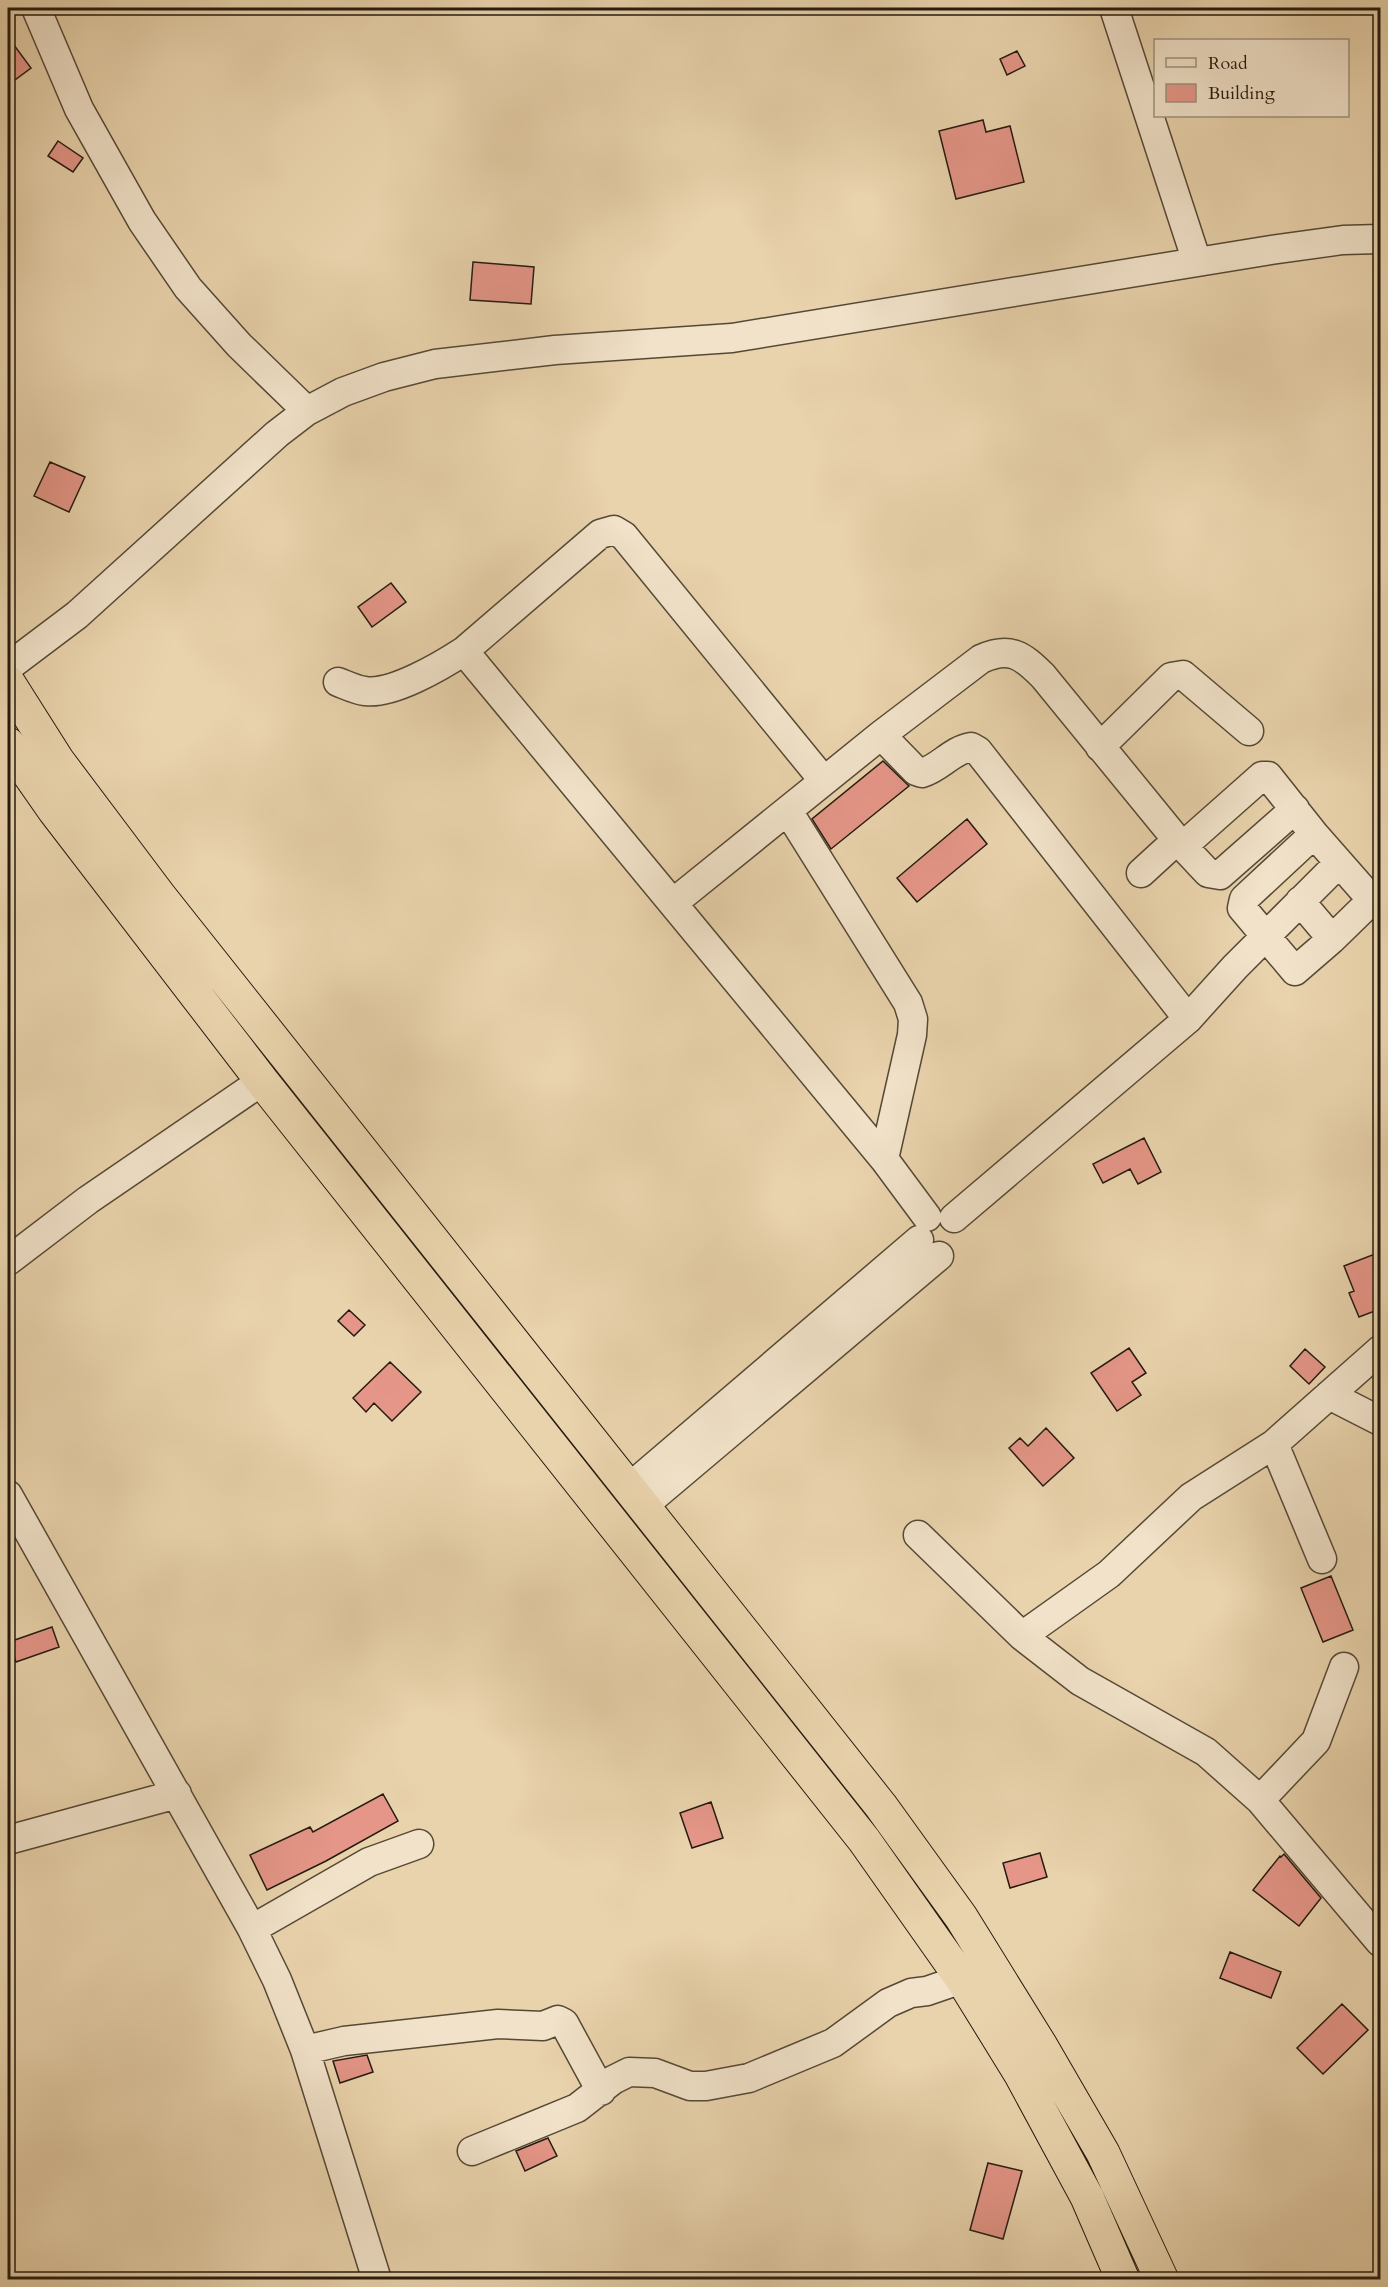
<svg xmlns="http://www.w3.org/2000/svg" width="1388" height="2287" font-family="Cardo,serif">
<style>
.building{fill:#e59688;stroke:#241b0f;stroke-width:1.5}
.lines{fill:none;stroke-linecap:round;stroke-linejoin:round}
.minor-casing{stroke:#554936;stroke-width:31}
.highway-casing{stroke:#241b0f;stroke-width:35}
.minor{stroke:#f1e2c9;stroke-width:28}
.highway{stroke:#e9d3ac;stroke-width:33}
</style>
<rect width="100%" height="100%" fill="#e9d3ac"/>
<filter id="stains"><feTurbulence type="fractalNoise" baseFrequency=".00333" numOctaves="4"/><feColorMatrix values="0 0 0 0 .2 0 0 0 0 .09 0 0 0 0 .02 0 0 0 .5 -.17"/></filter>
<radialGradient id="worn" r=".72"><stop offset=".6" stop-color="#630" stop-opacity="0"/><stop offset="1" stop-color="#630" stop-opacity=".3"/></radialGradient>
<!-- building -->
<path class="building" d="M8,37L31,68L8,85Z
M1017,51L1025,66L1007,75L1000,59Z
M983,120L986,132L1010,126L1024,182L956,199L939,131Z
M58,141L83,158L73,172L48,156Z
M473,262L534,267L531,304L470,300Z
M50,462L85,477L69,512L34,496Z
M391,583L406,602L372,627L358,607Z
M883,761L909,786L831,849L812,819Z
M967,819L987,844L917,902L897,878Z
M1144,1138L1161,1172L1138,1184L1130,1169L1103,1183L1093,1164Z
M1380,1252V1309L1359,1317L1349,1293L1354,1291L1344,1266Z
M349,1310L365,1325L354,1336L338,1321Z
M1129,1348L1146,1373L1132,1382L1141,1395L1117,1411L1091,1373Z
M1305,1349L1325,1367L1309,1384L1290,1366Z
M390,1362L421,1392L392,1421L374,1403L366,1412L353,1398Z
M1046,1428L1074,1458L1043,1486L1009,1448L1020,1438L1028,1446Z
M1331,1576L1353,1630L1323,1642L1301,1588Z
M52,1627L59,1647L16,1662L9,1642Z
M383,1794L398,1821L326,1861L267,1890L250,1855L310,1827L313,1832Z
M711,1802L723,1838L692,1848L680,1813Z
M1040,1853L1047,1877L1010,1888L1003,1863Z
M1284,1854L1321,1898L1299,1926L1253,1890L1280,1856L1281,1857Z
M1230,1952L1281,1972L1271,1998L1220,1978Z
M1342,2004L1368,2030L1323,2074L1297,2048Z
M367,2055L373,2072L340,2083L333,2061Z
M548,2138L557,2156L525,2171L516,2151Z
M988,2163L1022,2171L1003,2239L970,2230Z"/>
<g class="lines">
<!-- minor casing -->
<g class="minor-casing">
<path id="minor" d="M36,8L79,109L142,221L188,288L239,345L307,411
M1114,8L1197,262
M464,651L884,1159L927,1217
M8,667L77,615L277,434L307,411L343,392L384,377L435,364L555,350L732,338L1271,250L1343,240L1380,239
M338,682C346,685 356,690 365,691C392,695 441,666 464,651L600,534L614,530L624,536L824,781
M881,735L916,771L922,773C940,768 952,750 971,747L978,751L1188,1019
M1100,747L1171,677L1183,675L1249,731
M788,811L908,1003L913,1019L912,1035L884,1159
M1183,846L1262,776H1268L1314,834L1372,900L1332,939L1295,971L1242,908L1244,899L1314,834
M1141,873L1177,840
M1300,901L1332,939
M673,903L881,735L981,659C1010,646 1022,655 1043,676L1177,840L1208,873L1220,875L1295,809
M954,1218L1188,1019L1235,967L1339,863
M8,1261L88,1200L262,1081
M1329,1395L1380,1421
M1274,1444L1322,1559
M629,1488L919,1240
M8,1495L252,1929L277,1980L305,2050L377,2280
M643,1506L939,1256
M918,1535L1022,1636L1080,1681L1206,1752L1260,1800L1380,1942
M1022,1636L1109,1574L1191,1497L1274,1444L1380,1350
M1260,1800L1316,1741L1344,1667
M8,1840L177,1794
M252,1929L369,1862L419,1844
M305,2050L344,2041L498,2024L543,2026L558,2020L564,2023L601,2091
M472,2151L577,2108L613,2080L629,2072L655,2073L690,2086H706L749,2078L833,2043L888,2003L911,1993L927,1991L962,1979"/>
</g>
<!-- highway casing -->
<g class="highway-casing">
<path id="highway" d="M8,682L58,761L158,894L881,1806L961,1917L1041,2046L1103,2153L1162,2280
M8,744L54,810L262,1081L864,1840L962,1979L1020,2073L1087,2197L1123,2280"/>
</g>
<!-- minor -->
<use href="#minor" class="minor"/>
<!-- highway -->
<use href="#highway" class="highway"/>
</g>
<!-- margin -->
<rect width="1388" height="2287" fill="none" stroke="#e9d3ac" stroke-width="30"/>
<rect x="9" y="9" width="1370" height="2269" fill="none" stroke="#241b0f" stroke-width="3"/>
<rect x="15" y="15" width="1358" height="2257" fill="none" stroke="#241b0f" stroke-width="1.5"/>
<!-- legend -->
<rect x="1154" y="39" width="195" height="78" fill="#f1e2c9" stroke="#9f927f" stroke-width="1.5"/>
<rect x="1166" y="58" width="30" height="9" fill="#f1e2c9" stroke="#9f927f" stroke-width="1.5"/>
<text x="1208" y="69" font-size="18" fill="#241b0f">Road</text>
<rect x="1166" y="84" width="30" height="18" fill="#e59688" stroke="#9f927f" stroke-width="1.5"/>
<text x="1208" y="99" font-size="18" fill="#241b0f">Building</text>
<rect width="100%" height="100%" filter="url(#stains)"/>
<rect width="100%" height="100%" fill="url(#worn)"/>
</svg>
